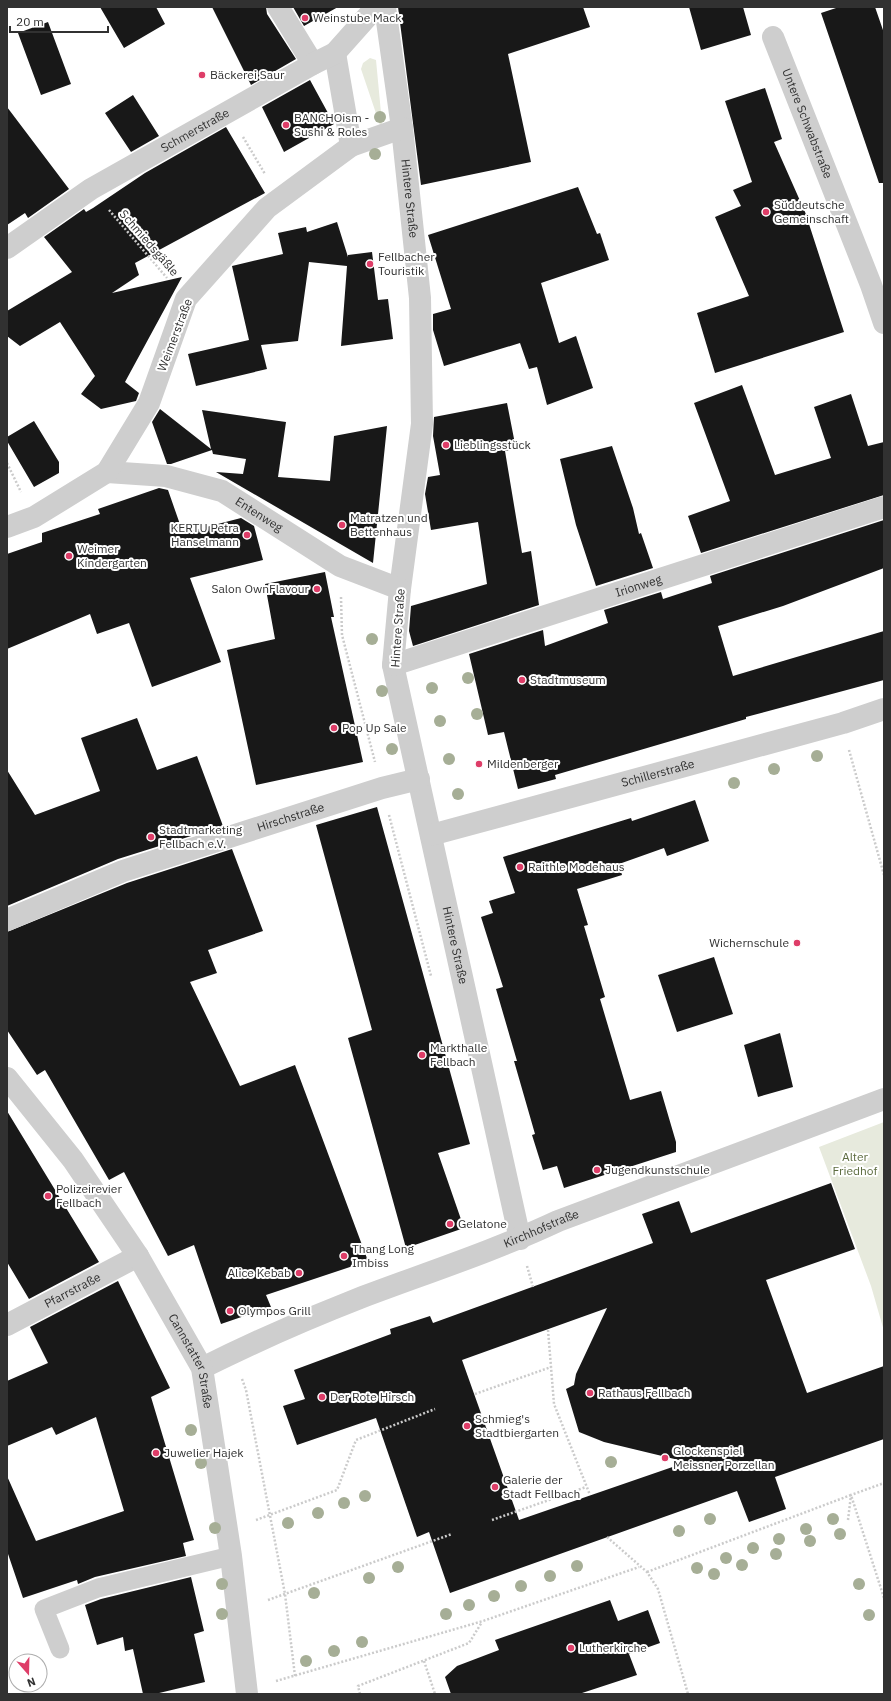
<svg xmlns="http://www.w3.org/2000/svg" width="891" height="1701" font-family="'IBM Plex Sans',sans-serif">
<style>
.green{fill:#e7eadd}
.building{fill:#181818;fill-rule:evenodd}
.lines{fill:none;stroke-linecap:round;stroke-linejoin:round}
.path{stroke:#cbcbcb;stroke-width:2.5;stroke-dasharray:2 2;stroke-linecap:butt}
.service{stroke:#cecece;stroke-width:19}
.minor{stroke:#cecece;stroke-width:22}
.tertiary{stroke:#cecece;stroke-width:22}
.tree{fill:#a6ae96}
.poi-dot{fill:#de3d68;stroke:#fff;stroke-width:1.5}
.labels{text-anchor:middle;stroke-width:4;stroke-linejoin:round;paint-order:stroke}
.poi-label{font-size:12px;fill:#313131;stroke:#fff;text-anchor:start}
.street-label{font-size:12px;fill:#313131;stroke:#fff}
.park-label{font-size:12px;fill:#5d6c40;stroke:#fff}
</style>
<rect width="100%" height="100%" fill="#fff"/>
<!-- green -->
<path class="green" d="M370,58L376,60L383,134L361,69L363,63Z
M884,1122V1331L871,1286L819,1147Z"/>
<!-- building -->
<path class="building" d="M100,7H156L165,24L124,48Z
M212,7H266L267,14L296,59L251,85Z
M293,7H338L304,26Z
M398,7H583L590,27L508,54L531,162L421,185Z
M689,7H743L751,35L701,50Z
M839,7H875L884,33V183H879L821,13Z
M48,22L71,84L41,95L18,33Z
M310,80L334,124L284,152L262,107Z
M765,88L782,139L774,142L809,221H808L844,332L715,373L697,313L749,296L715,217L741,206L733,190L752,182L725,101Z
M133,95L159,136L131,152L105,113Z
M7,107L69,189L28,218L25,213L7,225Z
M226,127L265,193L135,263L139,275L112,293L182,277L125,382L139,393L136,401L101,409L81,394L95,376L60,322L20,346L7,336V311L72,272L44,237L84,209L86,212L93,208L145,173Z
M578,187L597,234L600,233L609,260L541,283L559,343L576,336L593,388L547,405L537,367L529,369L520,343L444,366L433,330V314L451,309L428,235Z
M337,222L348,257V255L372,252L378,300L388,299L393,339L341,346L347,266L309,262L298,341L261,345L267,369L196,386L188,354L249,340L232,266L283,254L278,233L306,227L307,232Z
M742,385L775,475L831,458L814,407L851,394L868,446L884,442V495L701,553L688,516L730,501L694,403Z
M507,403L516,449L505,451L522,553L531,551L539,605L413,646L409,631L411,606L487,584L478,522L431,530L425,494L428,477L440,475L433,436L434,417Z
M160,409L211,449L202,410L286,422L278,477L330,481L334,436L387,426L373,563L216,472L243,474L246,459L213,454L212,450L171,464H167L152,422Z
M34,421L59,462V473L34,487L7,441V437Z
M612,446L633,508L639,534L641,533L653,568L596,586L576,525L560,459Z
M159,488L168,490L183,533L241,518L254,526L263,560L190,578L221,662L152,687L129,623L97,634L90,614L7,649V554L42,542V533L100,514L98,509Z
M884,520V568L783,606L718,626L733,676L884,631V680L746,717V719L555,775L556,779L518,789L504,732L488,735L469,654L543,630L545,646L608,623L604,610L661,592L663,599L712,583L710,576Z
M325,572L334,617H331L363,762L256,785L227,650L275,639L265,584Z
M137,718L157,770L197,756L223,826L118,859L7,906V770L35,815L100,791L81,738Z
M695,800L709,841L667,856L664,848L619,864L622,875L577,889L588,925L584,926L605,997L600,999L630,1100L661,1091L676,1142V1152L564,1188L557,1166L543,1170L532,1135L535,1134L514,1061H517L496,989L503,987L481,917L493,913L489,901L515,893L503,857L631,818L632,821Z
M377,807L470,1144L438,1153L464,1228L406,1248L348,1038L372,1030L316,825Z
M232,849L263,931L208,950L217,973L190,982L240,1086L295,1065L368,1261L266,1295L271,1307L221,1324L194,1245L168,1256L124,1172L109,1180L45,1070L37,1075L7,1030V932L127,883Z
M714,957L733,1014L677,1032L658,975Z
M780,1033L793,1087L758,1097L744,1045Z
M7,1111L99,1262L29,1299L7,1262Z
M831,1183L855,1249L766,1280L807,1393L884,1366V1439L775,1477L786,1509L749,1522L737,1491L450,1593L429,1532L417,1537L376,1418L297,1445L283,1406L305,1399L294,1370L391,1334L390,1329L430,1316L433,1323L653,1243L642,1214L679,1201L691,1233ZM607,1308L576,1374L574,1385L566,1389L579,1432L604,1442L687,1462L519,1520L462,1360Z
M118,1281L170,1388L151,1397L194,1540L183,1543L186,1556L95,1577L78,1584L77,1580L23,1598L7,1551V1476L36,1541L124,1511L96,1417L56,1435L52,1427L7,1446V1381L48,1363L30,1327Z
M191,1577L204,1631L194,1634L205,1682L155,1694H143L133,1649L125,1651L123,1637L97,1645L85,1605L101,1599Z
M610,1600L618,1621L648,1610L660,1643L629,1654L637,1675L579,1694H451L445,1677L457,1666L499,1650L495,1640Z"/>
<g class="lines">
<!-- path -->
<path class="path" d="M243,137L265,174
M109,210L167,278
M7,463L21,492
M341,597L342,635L375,762
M849,750L884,875
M389,815L431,976
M527,1266L533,1287
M548,1330L554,1404L590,1495
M242,1379L246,1390L285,1594L295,1676
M475,1394L551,1367
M256,1520L337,1490L356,1440L435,1409
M492,1520L586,1487
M848,1520L851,1495L884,1483
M607,1537L647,1572L658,1589L688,1694
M647,1572L851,1495L884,1598
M268,1600L452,1534
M424,1661L435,1694
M276,1681L483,1621L639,1567
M360,1694L358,1686L469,1643L482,1622"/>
<!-- service -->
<path class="service" d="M60,1649L44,1609L98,1588L231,1556"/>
<!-- minor -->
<g class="minor">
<path d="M278,7L313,64"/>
<path id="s1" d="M385,7L402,128L420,298L422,424L400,589L393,665L520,1239"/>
<path id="s2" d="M773,37L871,285L884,323"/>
<path d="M335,53L351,146"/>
<path id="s3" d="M7,248L91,189L313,64L335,53L376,7"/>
<path id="s4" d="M107,472L166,476L222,491L340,566L400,589"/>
<path d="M7,527L34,517L107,472L149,403L186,299L267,208L351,146L402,128"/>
<path id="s5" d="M393,665L884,507"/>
<path id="s6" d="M431,835L843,723L884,709"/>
<path id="s7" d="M7,920L123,871L382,788L419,779"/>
<path id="s8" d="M7,1325L138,1256"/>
<path id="s9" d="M202,1368C254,1342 306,1319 360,1298C426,1273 494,1251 558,1221L884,1099"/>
</g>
<!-- tertiary -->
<path class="tertiary" id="s10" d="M7,1078L73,1160L138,1256L202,1368L231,1556L247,1694"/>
</g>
<!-- trees -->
<g class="tree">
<circle cx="380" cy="117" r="6"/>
<circle cx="375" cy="154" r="6"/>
<circle cx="372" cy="639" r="6"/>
<circle cx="468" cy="678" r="6"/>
<circle cx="432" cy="688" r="6"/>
<circle cx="382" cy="691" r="6"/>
<circle cx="477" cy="714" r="6"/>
<circle cx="440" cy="721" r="6"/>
<circle cx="392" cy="749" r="6"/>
<circle cx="817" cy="756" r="6"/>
<circle cx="449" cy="759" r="6"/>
<circle cx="774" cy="769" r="6"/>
<circle cx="734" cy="783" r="6"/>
<circle cx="458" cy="794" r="6"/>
<circle cx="191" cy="1430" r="6"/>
<circle cx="611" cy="1462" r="6"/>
<circle cx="201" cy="1463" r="6"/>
<circle cx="365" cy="1496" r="6"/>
<circle cx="344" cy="1503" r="6"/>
<circle cx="318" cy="1513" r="6"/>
<circle cx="710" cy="1519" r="6"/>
<circle cx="833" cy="1519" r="6"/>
<circle cx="288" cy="1523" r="6"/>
<circle cx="215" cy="1528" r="6"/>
<circle cx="806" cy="1529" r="6"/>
<circle cx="679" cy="1531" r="6"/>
<circle cx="840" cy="1534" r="6"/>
<circle cx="779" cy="1539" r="6"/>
<circle cx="810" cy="1541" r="6"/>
<circle cx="753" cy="1548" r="6"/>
<circle cx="776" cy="1554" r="6"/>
<circle cx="726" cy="1558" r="6"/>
<circle cx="742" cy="1565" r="6"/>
<circle cx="577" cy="1566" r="6"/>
<circle cx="398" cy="1567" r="6"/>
<circle cx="697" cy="1568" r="6"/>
<circle cx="714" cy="1574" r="6"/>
<circle cx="550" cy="1576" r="6"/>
<circle cx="369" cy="1578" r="6"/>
<circle cx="222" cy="1584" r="6"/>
<circle cx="859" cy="1584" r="6"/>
<circle cx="521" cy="1586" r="6"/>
<circle cx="314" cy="1593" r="6"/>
<circle cx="494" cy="1596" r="6"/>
<circle cx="469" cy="1605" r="6"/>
<circle cx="222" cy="1614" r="6"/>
<circle cx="446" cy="1614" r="6"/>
<circle cx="869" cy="1615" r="6"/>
<circle cx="362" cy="1642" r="6"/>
<circle cx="334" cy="1651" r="6"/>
<circle cx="306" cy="1661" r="6"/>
</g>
<!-- markers -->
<g class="poi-dot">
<circle cx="305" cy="18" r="4"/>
<circle cx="202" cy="75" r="4"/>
<circle cx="286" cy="125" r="4"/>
<circle cx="766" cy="212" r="4"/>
<circle cx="370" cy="264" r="4"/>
<circle cx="446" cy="445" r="4"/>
<circle cx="342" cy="525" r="4"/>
<circle cx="247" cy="535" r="4"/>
<circle cx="69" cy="556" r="4"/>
<circle cx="317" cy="589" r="4"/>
<circle cx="522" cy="680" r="4"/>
<circle cx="334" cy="728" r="4"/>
<circle cx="479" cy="764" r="4"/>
<circle cx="151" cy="837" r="4"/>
<circle cx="520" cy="867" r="4"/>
<circle cx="797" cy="943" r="4"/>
<circle cx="422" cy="1055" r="4"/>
<circle cx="597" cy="1170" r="4"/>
<circle cx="48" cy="1196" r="4"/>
<circle cx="450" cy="1224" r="4"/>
<circle cx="344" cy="1256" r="4"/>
<circle cx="299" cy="1273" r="4"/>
<circle cx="230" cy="1311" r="4"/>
<circle cx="590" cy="1393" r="4"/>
<circle cx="322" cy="1397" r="4"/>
<circle cx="467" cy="1426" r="4"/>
<circle cx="156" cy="1453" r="4"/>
<circle cx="665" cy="1458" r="4"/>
<circle cx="495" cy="1487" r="4"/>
<circle cx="571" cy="1648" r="4"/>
</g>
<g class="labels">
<!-- poi labels -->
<g class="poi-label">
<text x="313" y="22">Weinstube Mack</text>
<text x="210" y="79">Bäckerei Saur</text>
<text x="294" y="122">BANCHOism -<tspan x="294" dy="14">Sushi &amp; Roles</tspan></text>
<text x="774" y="209">Süddeutsche<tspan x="774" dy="14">Gemeinschaft</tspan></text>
<text x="378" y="261">Fellbacher<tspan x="378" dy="14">Touristik</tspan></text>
<text x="454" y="449">Lieblingsstück</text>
<text x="350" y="522">Matratzen und<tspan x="350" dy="14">Bettenhaus</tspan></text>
<text x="239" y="532" text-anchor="end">KERTU Petra<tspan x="239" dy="14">Hanselmann</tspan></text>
<text x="77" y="553">Weimer<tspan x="77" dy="14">Kindergarten</tspan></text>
<text x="309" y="593" text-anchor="end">Salon OwnFlavour</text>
<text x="530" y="684">Stadtmuseum</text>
<text x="342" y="732">Pop Up Sale</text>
<text x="487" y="768">Mildenberger</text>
<text x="159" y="834">Stadtmarketing<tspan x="159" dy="14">Fellbach e.V.</tspan></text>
<text x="528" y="871">Raithle Modehaus</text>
<text x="789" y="947" text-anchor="end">Wichernschule</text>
<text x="430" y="1052">Markthalle<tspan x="430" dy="14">Fellbach</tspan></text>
<text x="605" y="1174">Jugendkunstschule</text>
<text x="56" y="1193">Polizeirevier<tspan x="56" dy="14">Fellbach</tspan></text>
<text x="458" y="1228">Gelatone</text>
<text x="352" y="1253">Thang Long<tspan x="352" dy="14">Imbiss</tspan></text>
<text x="291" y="1277" text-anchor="end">Alice Kebab</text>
<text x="238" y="1315">Olympos Grill</text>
<text x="598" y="1397">Rathaus Fellbach</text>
<text x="330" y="1401">Der Rote Hirsch</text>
<text x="475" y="1423">Schmieg's<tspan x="475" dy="14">Stadtbiergarten</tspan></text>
<text x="673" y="1455">Glockenspiel<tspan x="673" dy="14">Meissner Porzellan</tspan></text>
<text x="164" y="1457">Juwelier Hajek</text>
<text x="503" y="1484">Galerie der<tspan x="503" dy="14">Stadt Fellbach</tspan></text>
<text x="579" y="1652">Lutherkirche</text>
</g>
<!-- street labels -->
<g class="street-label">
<text dy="4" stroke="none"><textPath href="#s2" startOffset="93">Untere Schwabstraße</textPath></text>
<text dy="4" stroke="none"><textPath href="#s3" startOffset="222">Schmerstraße</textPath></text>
<text dy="4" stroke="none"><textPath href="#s1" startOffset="193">Hintere Straße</textPath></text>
<text transform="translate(149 243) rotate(49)" y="4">Schmiedsgäßle</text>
<text transform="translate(175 335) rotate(-69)" y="4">Weimerstraße</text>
<text dy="4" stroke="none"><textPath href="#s4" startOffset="161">Entenweg</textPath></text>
<text dy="4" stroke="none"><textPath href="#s5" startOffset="258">Irionweg</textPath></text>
<text transform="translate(398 628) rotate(-86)" y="4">Hintere Straße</text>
<text dy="4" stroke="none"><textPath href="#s6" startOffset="235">Schillerstraße</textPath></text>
<text dy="4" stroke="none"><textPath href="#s7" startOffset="302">Hirschstraße</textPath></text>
<text dy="4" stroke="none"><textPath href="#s1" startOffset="949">Hintere Straße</textPath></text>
<text dy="4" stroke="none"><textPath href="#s9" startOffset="367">Kirchhofstraße</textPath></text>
<text dy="4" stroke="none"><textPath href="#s8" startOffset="74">Pfarrstraße</textPath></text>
<text dy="4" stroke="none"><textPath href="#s10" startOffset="340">Cannstatter Straße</textPath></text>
</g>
<!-- park labels -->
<g class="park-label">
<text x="855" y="1161">Alter<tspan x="855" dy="14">Friedhof</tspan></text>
</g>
</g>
<!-- border -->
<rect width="891" height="1701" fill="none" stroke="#313131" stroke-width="16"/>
<!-- north arrow -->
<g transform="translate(28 1673) rotate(160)"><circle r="19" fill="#ffffff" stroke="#adadad"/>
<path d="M0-3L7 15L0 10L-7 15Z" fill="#de3d68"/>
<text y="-6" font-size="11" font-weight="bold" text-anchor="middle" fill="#313131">N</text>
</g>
<!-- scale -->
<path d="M10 26v6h98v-6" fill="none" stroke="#313131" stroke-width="2"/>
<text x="16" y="26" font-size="12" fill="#313131" stroke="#ffffff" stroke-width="3" paint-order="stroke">20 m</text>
</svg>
